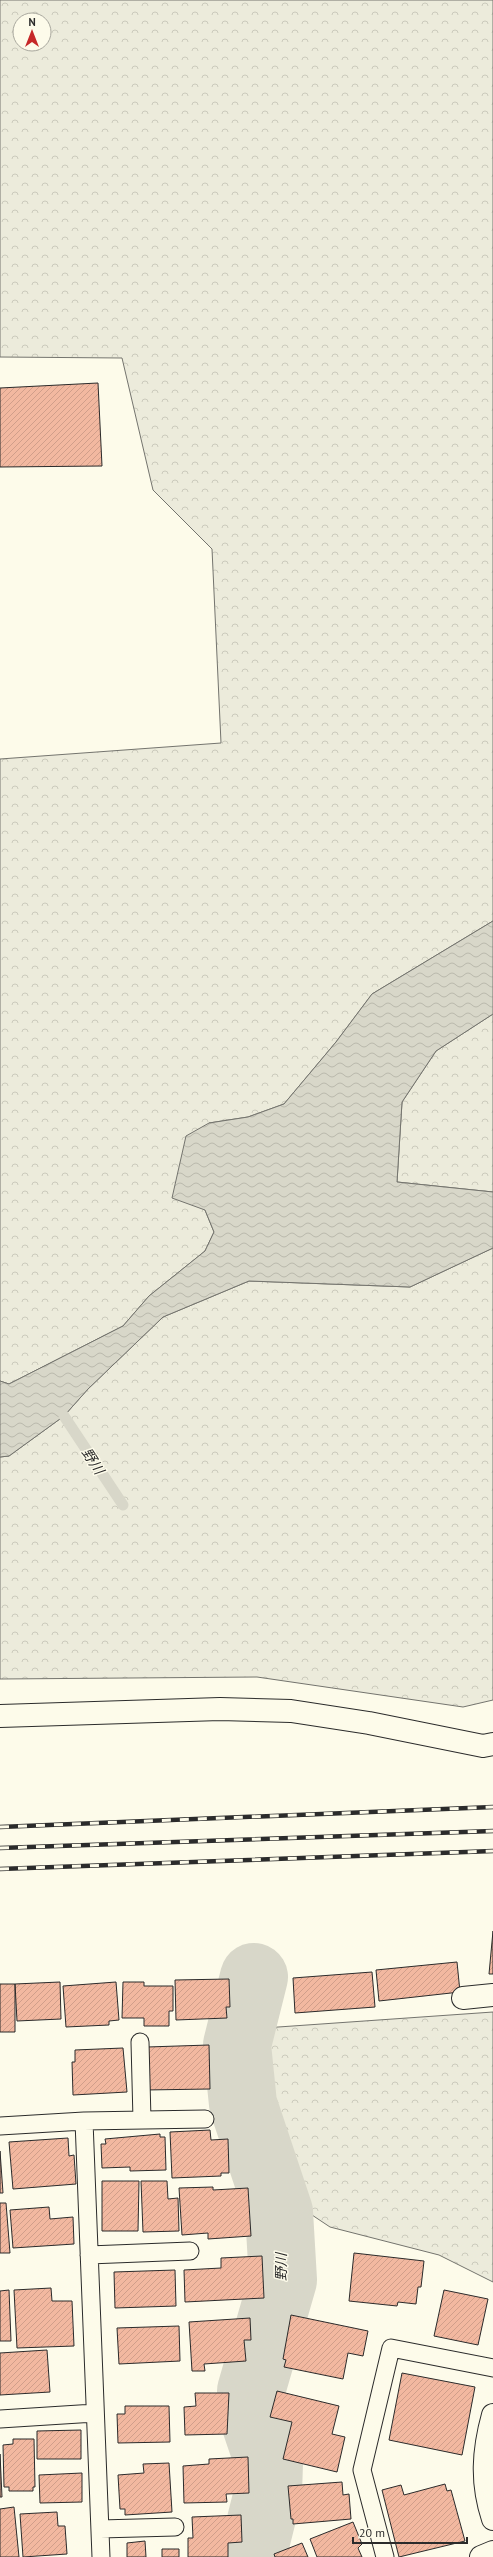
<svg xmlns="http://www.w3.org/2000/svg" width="493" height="2557" font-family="'PT Sans','Noto Sans JP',sans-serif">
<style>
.forest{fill:url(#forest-crowns);stroke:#74746e;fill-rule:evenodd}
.water{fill:url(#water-waves);stroke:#74746e}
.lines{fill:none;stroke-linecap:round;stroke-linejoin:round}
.stream{stroke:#d8d7c9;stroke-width:11}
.river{stroke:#d8d7c9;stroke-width:68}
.building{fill:url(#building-hatch);stroke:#2b2b2b}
.lane-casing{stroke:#2b2b2b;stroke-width:19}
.street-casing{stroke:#2b2b2b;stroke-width:24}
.lane{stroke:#fdfbea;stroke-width:17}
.street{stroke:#fdfbea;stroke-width:22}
.rail-casing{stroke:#2b2b2b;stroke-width:4.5}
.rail{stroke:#fdfbea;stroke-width:3;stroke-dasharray:9;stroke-linecap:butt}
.labels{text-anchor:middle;stroke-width:3;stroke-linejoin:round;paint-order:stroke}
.water-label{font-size:14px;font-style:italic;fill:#2b2b2b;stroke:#fdfbea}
</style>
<defs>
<pattern id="forest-crowns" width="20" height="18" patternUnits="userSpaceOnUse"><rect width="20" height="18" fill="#ecebdb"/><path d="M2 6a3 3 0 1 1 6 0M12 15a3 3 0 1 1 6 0" fill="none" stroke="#cbcabc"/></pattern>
<pattern id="water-waves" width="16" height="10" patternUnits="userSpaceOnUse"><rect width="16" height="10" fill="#d8d7c9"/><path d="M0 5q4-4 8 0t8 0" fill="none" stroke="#bab9ad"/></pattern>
<pattern id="building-hatch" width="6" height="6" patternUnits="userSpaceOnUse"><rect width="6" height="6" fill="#f2b8a0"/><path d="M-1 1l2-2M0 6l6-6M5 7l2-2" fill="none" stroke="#d09e8a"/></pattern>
</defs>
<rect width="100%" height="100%" fill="#fdfbea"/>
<!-- forest -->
<path class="forest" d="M0,0H493V921L372,994L336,1042L284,1104L248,1117L209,1123L205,1210L214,1232L205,1251L149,1296L123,1326L9,1384L0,1381V759L221,743L212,549L153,490L122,358L0,357ZM20,20H44V44H20Z
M493,1014V1192L397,1182L402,1102L436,1051Z
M493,1248V1700L463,1707L257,1677L0,1679V1457L9,1456L64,1416L88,1389L163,1317L249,1281L410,1287Z
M493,2012V2282L439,2255L330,2227L294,2203L250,2069L264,2028Z"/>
<!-- water -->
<path class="water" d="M493,921V1014L436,1051L402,1102L397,1182L493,1192V1248L410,1287L249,1281L163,1317L88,1389L64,1416L9,1456L0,1457V1381L9,1384L123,1326L149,1296L205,1251L214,1232L205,1210L172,1198L186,1136L209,1123L248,1117L284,1104L336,1042L372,994Z"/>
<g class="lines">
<!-- stream -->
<path class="stream" d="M64,1416L123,1505"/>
<!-- river -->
<path class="river" d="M252,2557L268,2493L269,2463L254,2419L251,2391L283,2280L279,2212L243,2104L237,2045L254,1977"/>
</g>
<!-- building -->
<path class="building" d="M98,383L102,466L0,467V388Z
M493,1931V1974H489Z
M457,1962L460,1992L379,2001L376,1970Z
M372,1972L375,2007L295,2013L293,1978Z
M229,1979L230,2007H226L227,2018L176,2020L175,1980Z
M60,1982L61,2019L17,2021L15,1984Z
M116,1982L119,2020L109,2021V2025L66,2027L63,1986Z
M123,1982H144V1986H173V2011H169V2026H144V2018H122Z
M0,1984H15V2032H0Z
M209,2045L210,2089L145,2090L147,2047Z
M123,2048L127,2092L73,2095L72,2062H75V2050Z
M210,2130L211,2140L228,2139L229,2173H221V2176L172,2178L170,2132Z
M160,2134V2137H165L166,2170L130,2171V2167L102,2168L101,2144H106L105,2139Z
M68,2138L69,2156L74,2155L76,2184L13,2189L9,2142Z
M0,2151L3,2193H0Z
M102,2181H139L138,2231H102Z
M141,2181H167L168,2199L178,2198L179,2231L143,2232Z
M213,2187V2190L248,2188L251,2236L208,2239V2233L182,2235L179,2188Z
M0,2203H6L10,2253H0Z
M49,2207L50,2219L73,2217L74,2244L13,2248L10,2210Z
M354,2253L424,2261L421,2287H418L416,2304L398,2302L397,2306L349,2301Z
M262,2256L264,2298L185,2302L184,2270L221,2268V2258Z
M175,2270L176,2306L115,2308L114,2272Z
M51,2288L52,2301H72L74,2346L17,2348L14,2290Z
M9,2290L11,2341H0V2291Z
M444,2290L488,2299L478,2345L434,2336Z
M291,2315L368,2331L363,2356L348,2353L343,2379L284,2367L286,2360L283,2359Z
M250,2318L251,2340H244L246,2361L204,2364L205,2371H192L189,2322Z
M179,2326L180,2361L119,2364L117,2328Z
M47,2350L50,2392L0,2395V2353Z
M402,2373L475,2387L462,2455L389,2440Z
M277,2391L339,2406L332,2434L345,2437L337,2472L283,2459L292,2422L270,2417Z
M195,2393H229L227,2434L185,2435L184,2407L196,2406Z
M125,2406H169L170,2442L118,2443L117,2414H125Z
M81,2430V2459H37V2431Z
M13,2439H34L35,2487H33V2491H9V2487H4L3,2445L13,2444Z
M0,2454L2,2497H0Z
M248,2457L249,2493L226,2494L227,2502L184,2503L183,2466L209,2464V2459Z
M169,2463L172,2512L125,2515V2509H120L118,2475L144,2473L143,2464Z
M82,2473V2502L40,2503L39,2475Z
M342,2482L343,2495L349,2494L351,2519L293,2524V2519H291L288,2486Z
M445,2484L447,2491L451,2490L465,2541L399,2557L382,2490L401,2485L404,2495Z
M14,2507L19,2557H0V2509Z
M57,2512L58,2526H65L67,2554L23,2557L20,2514Z
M241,2515L242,2542L228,2543V2557H188V2538H193L192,2517Z
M353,2522L362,2544L358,2548L362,2557H317L310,2539Z
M145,2541L146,2557H127V2543Z
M302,2543L308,2557H275L274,2554Z
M162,2549H179V2557H162Z"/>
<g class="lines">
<!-- lane casing -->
<g class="lane-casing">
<path id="lane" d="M140,2042L142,2120
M84,2121L101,2557
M0,2126L84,2121L205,2119
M89,2255L190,2251
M0,2419L95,2413
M100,2529L175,2527
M385,2557L362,2470L391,2348L493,2368"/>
</g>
<!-- street casing -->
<g class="street-casing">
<path id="street" d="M0,1716L220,1709L291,1711L369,1723L483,1746L493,1744
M463,1998L493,1995
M493,2415C483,2451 481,2483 493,2519
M481,2557L493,2552"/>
</g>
<!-- lane -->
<use href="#lane" class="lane"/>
<!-- street -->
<use href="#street" class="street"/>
<!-- rail casing -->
<g class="rail-casing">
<path id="rail" d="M0,1827L493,1807
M0,1848L493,1831
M0,1869L493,1851"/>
</g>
<!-- rail -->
<use href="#rail" class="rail"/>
</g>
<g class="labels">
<!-- water labels -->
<g class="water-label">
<text transform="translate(93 1461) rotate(57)" y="5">野川</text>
<text transform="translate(281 2267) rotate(-90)" y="5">野川</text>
</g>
</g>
<!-- north arrow -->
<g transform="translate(32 32)"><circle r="19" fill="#fdfbea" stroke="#a9a89e"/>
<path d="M0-3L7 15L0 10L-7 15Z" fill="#c62828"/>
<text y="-6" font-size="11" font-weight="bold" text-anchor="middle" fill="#2b2b2b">N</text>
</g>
<!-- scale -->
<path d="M353 2537v6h114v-6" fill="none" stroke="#2b2b2b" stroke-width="2"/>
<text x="359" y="2537" font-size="12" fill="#2b2b2b" stroke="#fdfbea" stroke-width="3" paint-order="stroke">20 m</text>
</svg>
